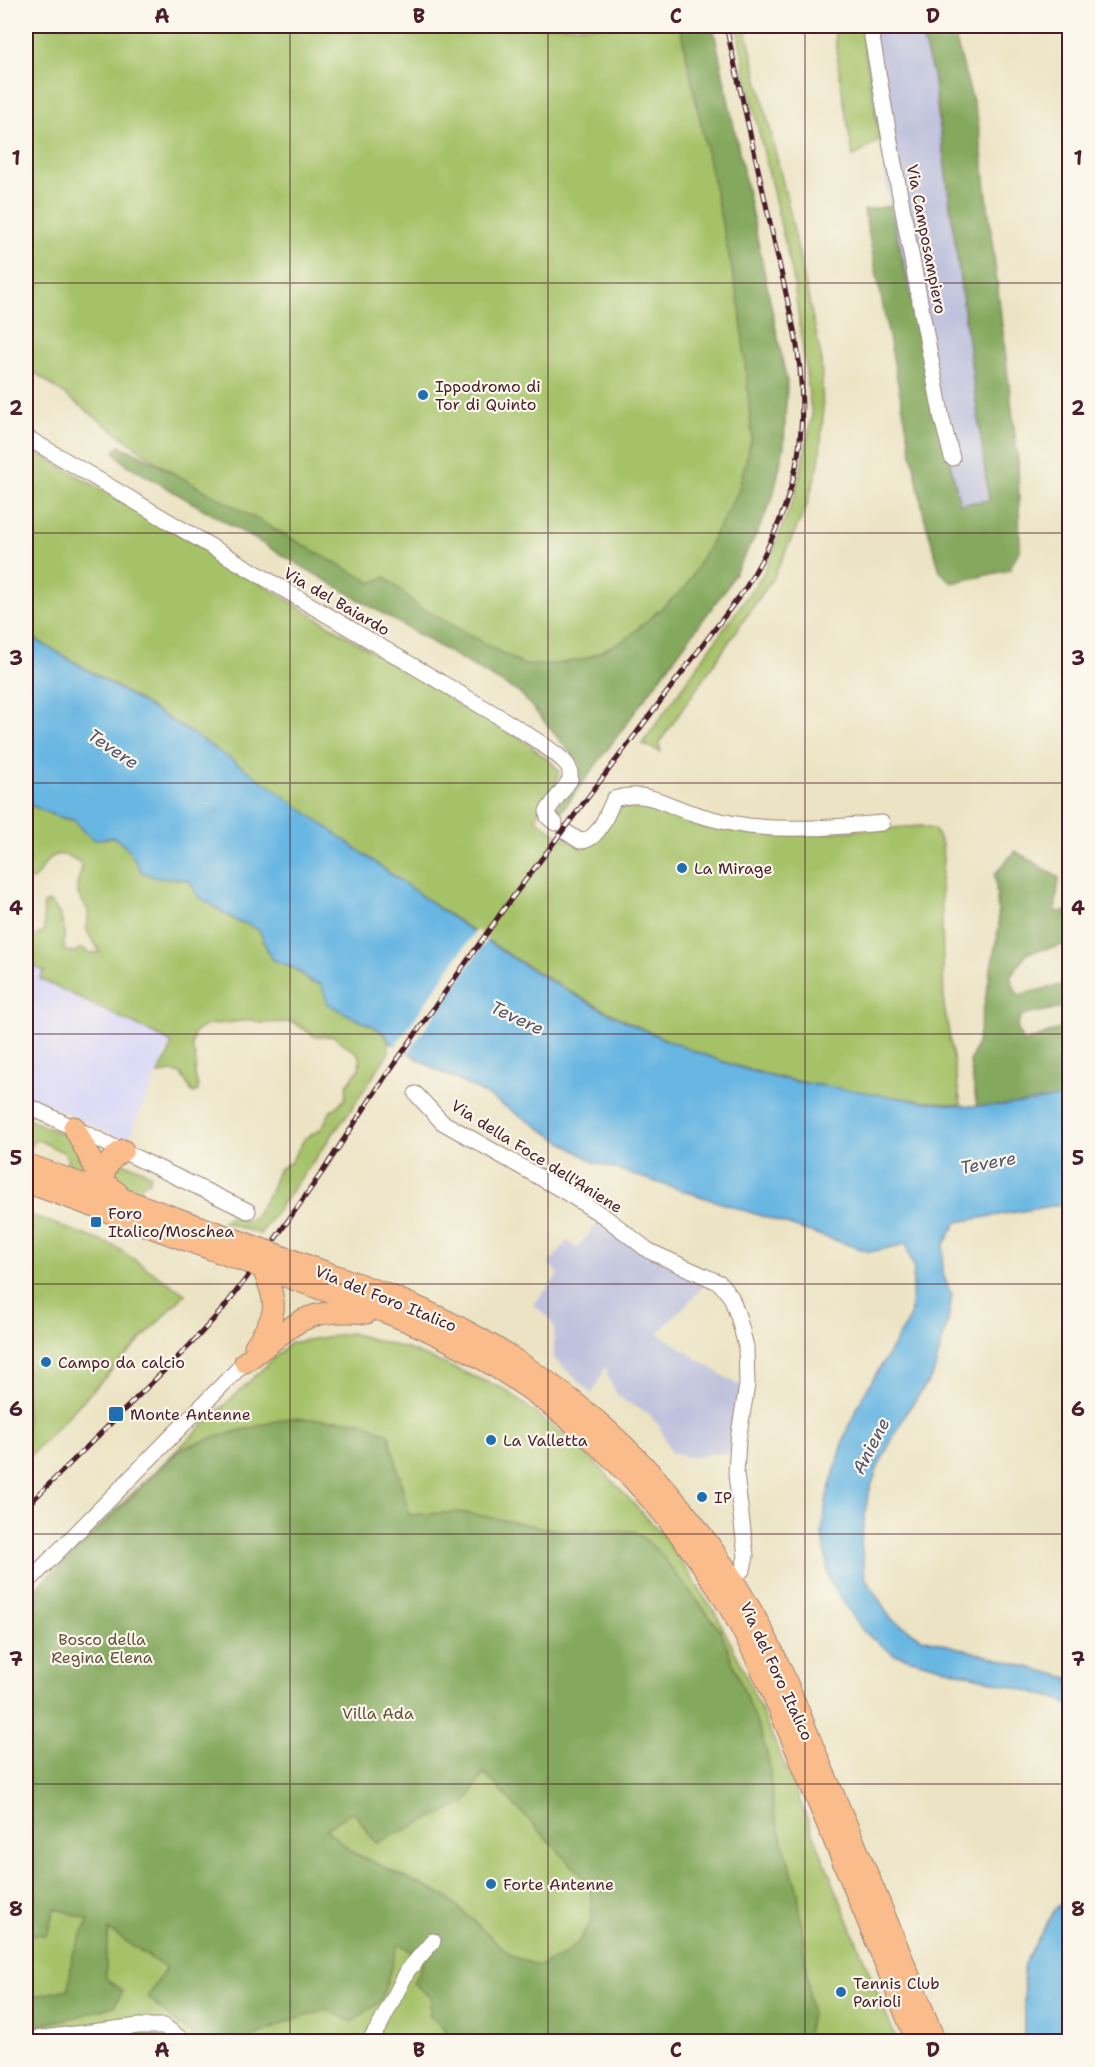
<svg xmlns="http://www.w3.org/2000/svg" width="1095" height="2067" font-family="'Shantell Sans',sans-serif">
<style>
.built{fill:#d9d7f7}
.industrial{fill:#c0c2dd}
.green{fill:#a6c269;stroke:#78704a;stroke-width:1.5}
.forest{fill:#84a85d;stroke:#676444;stroke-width:1.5;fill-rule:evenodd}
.water{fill:#68b6e2;stroke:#596a86;stroke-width:1.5}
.pier{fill:#ebe3c3}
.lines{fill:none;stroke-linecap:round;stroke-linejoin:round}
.minor-casing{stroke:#9a8177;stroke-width:17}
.highway-casing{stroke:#9a8177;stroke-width:23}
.minor{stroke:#fff;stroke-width:15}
.highway{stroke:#f9bc8a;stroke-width:21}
.rail-casing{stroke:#4a1f2b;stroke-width:5}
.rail{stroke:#fbf7ec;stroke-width:3;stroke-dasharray:9;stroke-linecap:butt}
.grid{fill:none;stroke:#4a1f2b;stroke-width:1.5;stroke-opacity:0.55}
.poi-dot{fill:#1f6fb2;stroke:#fbf7ec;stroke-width:2}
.labels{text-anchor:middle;stroke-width:4.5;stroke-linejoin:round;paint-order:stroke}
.street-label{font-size:16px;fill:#4a1f2b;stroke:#fbf7ec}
.poi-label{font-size:16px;fill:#4a1f2b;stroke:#fbf7ec;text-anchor:start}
.park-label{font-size:16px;fill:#66503e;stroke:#fbf7ec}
.water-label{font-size:18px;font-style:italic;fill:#54546b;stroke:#fbf7ec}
.neatline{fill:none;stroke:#4a1f2b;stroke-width:2}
.grid-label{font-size:20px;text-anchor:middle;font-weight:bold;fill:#4a1f2b}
</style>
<rect width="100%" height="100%" fill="#fbf7ec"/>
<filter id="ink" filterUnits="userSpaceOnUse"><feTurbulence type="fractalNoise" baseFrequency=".0167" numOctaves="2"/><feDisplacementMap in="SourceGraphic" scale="12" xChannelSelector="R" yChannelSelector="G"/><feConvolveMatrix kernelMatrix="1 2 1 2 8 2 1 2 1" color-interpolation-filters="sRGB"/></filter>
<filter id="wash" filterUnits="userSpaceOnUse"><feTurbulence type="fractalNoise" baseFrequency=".008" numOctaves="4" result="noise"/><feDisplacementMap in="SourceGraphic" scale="24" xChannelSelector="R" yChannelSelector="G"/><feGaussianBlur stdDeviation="1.35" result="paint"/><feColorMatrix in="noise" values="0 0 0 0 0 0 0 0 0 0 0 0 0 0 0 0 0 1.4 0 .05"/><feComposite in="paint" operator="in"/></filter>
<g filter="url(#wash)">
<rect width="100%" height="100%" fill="#ebe3c3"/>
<!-- built -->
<path class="built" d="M26,963L44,971L40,979L171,1042L127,1141L26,1095Z"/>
<!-- industrial -->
<path class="industrial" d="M862,26H919L933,75L990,500L960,504L902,285Z
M599,1221L707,1283L658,1333L736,1384L744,1385L731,1453L708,1454L700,1457H687L671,1453L660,1427L648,1413L626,1402L617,1395L608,1377L606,1366L592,1394L554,1358V1326L547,1316L533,1305L559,1274L549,1264L567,1241L577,1248Z"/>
<!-- green -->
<path class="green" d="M26,26H703L779,465L600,731L174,475L26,366Z
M737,26H745L789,208L821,356L823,417L819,464L806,508L773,578L659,743L661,752L642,744L763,574L795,495L812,417L793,277L746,76Z
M834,26H861L880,140L853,157L839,71Z
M26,446L203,548L376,654L441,691L461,708L475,711L517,735L553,764L559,771C558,791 541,799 536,819C551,832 567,842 587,847L622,808L641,805L675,814L790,835L921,826L935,830L942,845L943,859L941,881L944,1005L961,1105C877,1096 790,1086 710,1057C565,1004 442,910 317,822C273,791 230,759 186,730C134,695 79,665 26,634Z
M26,803L65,819L74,820L83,831L105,837H114L129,850L142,872L157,878L181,879L190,881L197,895L201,898L238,922L248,924L260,931L267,950L275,961L294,968L311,983L321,984C325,992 327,1002 336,1008C353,1020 394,1026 389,1052L352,1108L260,1234L223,1222L230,1216L248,1221L256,1215L270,1192L278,1170L291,1162L305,1138L321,1129L331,1111L345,1099L347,1085L359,1069L360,1059L357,1053L333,1036L316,1037L293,1022L261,1023L252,1020L206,1025L195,1032L193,1036L192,1047L196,1061L195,1075L198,1086V1091L193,1093L181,1074L173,1072L158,1074C164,1060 171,1057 171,1042L40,979L44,971L26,963V937L32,938L43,932C46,923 42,914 44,904L49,902C58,907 63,921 64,931C65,939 62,944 65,951L74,952L82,948L90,953L100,952C96,944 86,935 87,927C87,921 90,914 87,908C83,902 79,898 77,891C75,880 84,873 81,863C52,844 49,860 34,879L29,880L26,878Z
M26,1118L73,1139L85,1163L83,1175L70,1169L65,1153L36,1139L26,1151Z
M121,1163L137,1167L151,1175L149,1182L142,1184L140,1192L114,1182L113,1169Z
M26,1213L114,1246L185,1294L26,1460Z
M350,1333L408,1349L506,1390L586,1453L663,1535L717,1616L742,1666L805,1813L897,2041L26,2042V1597L180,1447L290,1343Z"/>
<!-- forest -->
<path class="forest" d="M680,26H713L787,382L784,446L773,497L757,533L727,587L559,815L555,808L579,776L580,764L521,694L124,463L114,451L120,446L137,453L372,583L385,577L419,607L524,665L556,664L585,659L626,639L686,587L738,492L752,437L740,308Z
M919,26H952L978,120L1018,461L1020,549L1009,570L952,583L940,571L924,516L864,210L890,206L960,504L989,500L933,75Z
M1015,851L1059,878L1055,912L1069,911V944L1027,953L1010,977L1018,995L1069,983V1006L1021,1016L1017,1027L1023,1043L1069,1025V1095L1037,1102L977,1107L970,1062L977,1043L999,926L995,874Z
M288,1418L360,1421L389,1434L409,1515L460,1512L552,1529L635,1531L659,1552L720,1630L761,1734L769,1761L774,1813L798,1892L811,2014L806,2041H443L446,2030L430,2016L431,1997L413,1983L422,1964L408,1949L398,1944L381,2001L352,2022L328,2010L292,2020L245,2040H199L174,2021L148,1997L166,1968L109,1930L106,1956V1979L123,1992L114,2006L80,2016L26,2028V1998L69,1989L72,1955L89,1920L55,1908L46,1935L28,1934L26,1938V1602L180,1449L212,1438ZM484,1773L590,1884L592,1920L579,1941L562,1956L538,1966L512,1956L447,1897L352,1852L326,1829L353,1811L376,1843L465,1803Z
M137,2032L158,2036L164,2041L91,2042L113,2034Z"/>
<!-- water -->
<path class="water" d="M26,634C102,679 178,722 251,773C399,876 538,996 710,1057C732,1065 755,1073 778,1078C805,1084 832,1087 859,1091C898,1098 937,1105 976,1106C1007,1107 1039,1101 1069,1095V1203L957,1222L944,1244L942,1272L952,1295L948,1321L933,1375L906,1413L878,1467L868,1495L861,1541L865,1577L891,1619L922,1638L1069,1678V1706L1061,1700L893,1654L863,1631L830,1582L822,1533L827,1496L848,1427L864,1394L910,1318L914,1270L906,1244L870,1252L777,1221L594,1162L482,1092L435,1069L390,1042L385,1034L373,1026L358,1020L328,1004L321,984C306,982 306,975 295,969C288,964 279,964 271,958L260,931L248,924L238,922L201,898L197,895L190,881L181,879L157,878L142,872L129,850L114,837L95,840L83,831L74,820L55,816L26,803Z
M1069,1897V1981L1058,2003L1062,2041H1024V1964L1055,1909Z"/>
<!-- pier -->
<path class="pier" d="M476,930L488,938L406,1056L394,1048Z"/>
</g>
<g filter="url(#ink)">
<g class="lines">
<!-- minor casing -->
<g class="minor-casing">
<path id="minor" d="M870,26L893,158L942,419L952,458
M26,437L498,716C513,726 559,752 568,766C571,770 570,775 570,780L547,811L548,817L555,823
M566,832L580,841C599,841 607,813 614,799C645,790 660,802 689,812C707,818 728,823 748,826C792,831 837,827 882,823
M416,1094L442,1122L562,1190L605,1217L649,1251L720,1283L731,1297L739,1319L746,1347L747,1385L738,1440L736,1474L746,1556L743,1569L732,1580
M26,1105L248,1211
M26,1584L245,1362
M26,2040L139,2026H164L181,2039L182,2042
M369,2042L381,2023L408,1970L433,1941"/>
</g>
<!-- highway casing -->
<g class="highway-casing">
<path id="highway" d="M74,1127L102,1182L117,1192
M26,1164L386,1294C544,1356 667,1464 751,1610C781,1662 801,1719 824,1773C863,1862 900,1951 935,2042
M26,1182L395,1316C539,1374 656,1481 734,1615C765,1670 788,1730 812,1788C848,1872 883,1957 917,2042
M102,1182C105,1167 110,1159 123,1150
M255,1346C278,1313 278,1306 263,1269
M245,1362C295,1326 299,1307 367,1313"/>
</g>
<!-- minor -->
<use href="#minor" class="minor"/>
<!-- highway -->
<use href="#highway" class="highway"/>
<!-- rail casing -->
<g class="rail-casing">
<path id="rail" d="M275,1239L323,1171L385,1077L506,906L745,589C796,505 813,432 795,334L726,26
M26,1507L190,1345L222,1310L248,1276"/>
</g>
<!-- rail -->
<use href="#rail" class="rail"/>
</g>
</g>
<!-- grid -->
<path class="grid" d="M290,26V2042M548,26V2042M805,26V2042M26,283H1070M26,533H1070M26,783H1070M26,1034H1070M26,1284H1070M26,1534H1070M26,1784H1070"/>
<!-- markers -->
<g class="poi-dot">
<circle cx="423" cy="395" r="6"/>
<circle cx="682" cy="868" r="6"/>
<rect x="90" y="1216" width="12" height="12" rx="3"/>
<circle cx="46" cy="1362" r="6"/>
<rect x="108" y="1406" width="16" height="16" rx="3"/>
<circle cx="491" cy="1440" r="6"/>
<circle cx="702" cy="1497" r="6"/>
<circle cx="491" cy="1884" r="6"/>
<circle cx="841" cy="1992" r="6"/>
</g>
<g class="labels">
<!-- street labels -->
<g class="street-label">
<text transform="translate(927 239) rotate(79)" y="6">Via Camposampiero</text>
<text transform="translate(337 601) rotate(30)" y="6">Via del Baiardo</text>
<text transform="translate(537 1156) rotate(32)" y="6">Via della Foce dell'Aniene</text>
<text transform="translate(386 1298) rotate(22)" y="6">Via del Foro Italico</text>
<text transform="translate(777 1671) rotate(65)" y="6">Via del Foro Italico</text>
</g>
<!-- poi labels -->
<g class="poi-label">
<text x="435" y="392">Ippodromo di<tspan x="435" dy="18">Tor di Quinto</tspan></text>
<text x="694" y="874">La Mirage</text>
<text x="108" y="1219">Foro<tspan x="108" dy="18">Italico/Moschea</tspan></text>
<text x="58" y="1368">Campo da calcio</text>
<text x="130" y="1420">Monte Antenne</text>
<text x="503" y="1446">La Valletta</text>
<text x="714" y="1503">IP</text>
<text x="503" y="1890">Forte Antenne</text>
<text x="853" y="1989">Tennis Club<tspan x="853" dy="18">Parioli</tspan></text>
</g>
<!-- park labels -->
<g class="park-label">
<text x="102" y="1645">Bosco della<tspan x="102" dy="18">Regina Elena</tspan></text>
<text x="378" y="1719">Villa Ada</text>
</g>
<!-- water labels -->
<g class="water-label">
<text transform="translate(113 749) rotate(34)" y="6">Tevere</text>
<text transform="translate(517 1018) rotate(25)" y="6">Tevere</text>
<text transform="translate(988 1163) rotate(-11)" y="6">Tevere</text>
<text transform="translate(871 1446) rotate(-63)" y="6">Aniene</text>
</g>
</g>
<!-- margin -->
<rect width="1095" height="2067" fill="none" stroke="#fbf7ec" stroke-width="66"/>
<rect x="33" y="33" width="1029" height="2001" class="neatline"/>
<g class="grid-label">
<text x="162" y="23">A</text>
<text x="419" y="23">B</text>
<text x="676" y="23">C</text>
<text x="933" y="23">D</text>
<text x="16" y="165">1</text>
<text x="1078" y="165">1</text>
<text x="16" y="415">2</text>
<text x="1078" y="415">2</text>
<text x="16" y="665">3</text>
<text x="1078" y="665">3</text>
<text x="16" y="915">4</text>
<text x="1078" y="915">4</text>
<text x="16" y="1165">5</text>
<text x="1078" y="1165">5</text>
<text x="16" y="1416">6</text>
<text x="1078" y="1416">6</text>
<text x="16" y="1666">7</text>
<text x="1078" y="1666">7</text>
<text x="16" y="1916">8</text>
<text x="1078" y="1916">8</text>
<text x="162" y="2057">A</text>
<text x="419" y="2057">B</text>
<text x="676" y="2057">C</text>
<text x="933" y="2057">D</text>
</g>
</svg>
